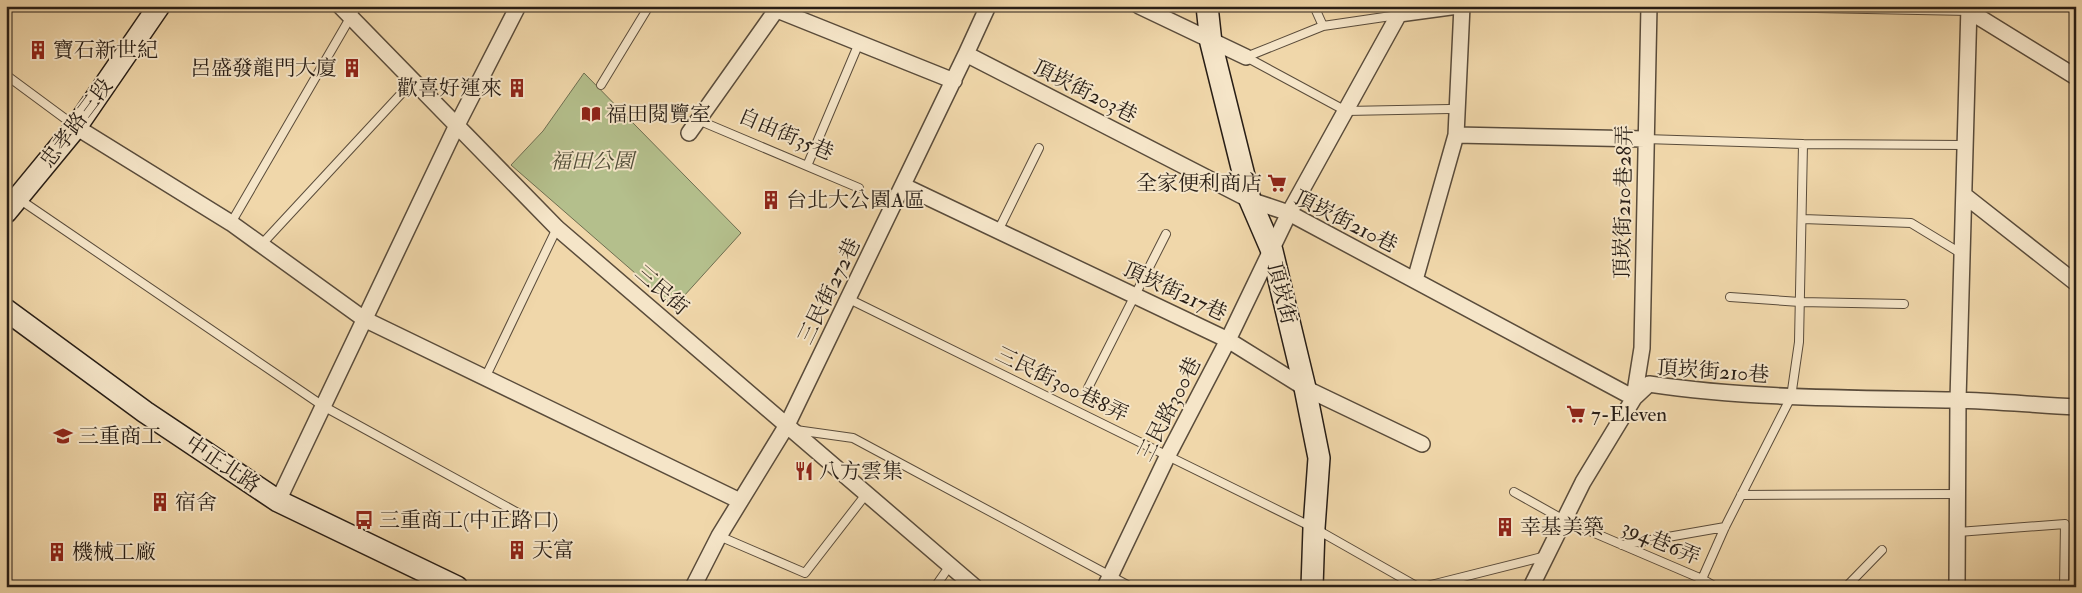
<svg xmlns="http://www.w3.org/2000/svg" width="2082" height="593" font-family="'IM FELL Double Pica','Noto Serif TC',serif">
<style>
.green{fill:#b4bf8c;stroke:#6e6e51}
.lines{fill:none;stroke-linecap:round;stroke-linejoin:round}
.lane-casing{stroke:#5a4c3b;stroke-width:10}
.street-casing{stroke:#5a4c3b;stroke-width:18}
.secondary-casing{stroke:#281e16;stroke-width:24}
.lane{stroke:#f5e5c8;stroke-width:8}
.street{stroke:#f5e5c8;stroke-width:15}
.secondary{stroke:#f5e5c8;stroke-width:21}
.labels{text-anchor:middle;stroke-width:4;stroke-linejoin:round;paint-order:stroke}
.poi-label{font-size:21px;fill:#281e16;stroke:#f5e5c8;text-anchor:start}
.street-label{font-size:21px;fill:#281e16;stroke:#f5e5c8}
.park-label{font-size:21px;font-style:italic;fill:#524e39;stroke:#f5e5c8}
</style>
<rect width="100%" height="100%" fill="#f0d7aa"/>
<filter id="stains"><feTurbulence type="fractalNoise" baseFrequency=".004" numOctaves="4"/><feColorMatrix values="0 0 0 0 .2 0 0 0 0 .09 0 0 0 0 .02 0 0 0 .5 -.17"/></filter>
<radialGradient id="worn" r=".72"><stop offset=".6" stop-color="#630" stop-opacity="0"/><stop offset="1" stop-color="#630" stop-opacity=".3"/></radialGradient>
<!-- green -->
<path class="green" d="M584,73L741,233L674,307L511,165L543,131Z"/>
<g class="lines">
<!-- lane casing -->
<g class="lane-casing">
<path id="lane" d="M1314,6L1323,26L1398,15
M1720,6L1969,11
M1323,26L1246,57L1346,111L1450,109
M6,75L75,126
M601,85L649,6
M698,120L859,188
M1645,139L1803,144L1799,342L1791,397L1725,527L1702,579
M1803,144L1965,145
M807,166L859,43
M19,199L323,406L527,518
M1803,219L1911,223L1962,254
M231,223L357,6
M998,231L1039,148
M261,245L413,81
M1730,297L1800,302L1904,304
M849,299L1314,528L1418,587
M485,378L557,228
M1088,388L1166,234
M796,430L853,438L1131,587
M1514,492L1564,520L1702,579L1716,587
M1741,495L1958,494
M1958,532L2065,524L2064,587
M719,536L805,573L867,493
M1622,545L1725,527
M935,587L951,564
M1423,587L1546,556
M1846,587L1882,550"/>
</g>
<!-- street casing -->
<g class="street-casing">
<path id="street" d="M340,6L557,228L975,587
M1139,6L1246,57
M777,10L954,81
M1969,11L2076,77
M966,54L988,6
M76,127L231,223L364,319L740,501
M689,133L779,6
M1456,135L1462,6
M904,186L1228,340L1305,388L1422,444
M1964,195L2076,283
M1415,280L1456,135L1645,139
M1634,398L1642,348L1649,6
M278,501L456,127L518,6
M693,587L719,536L787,425L966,54L1250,200L1289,213L1634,398
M1105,587L1168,455L1228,340L1289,213L1399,14L1458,6
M1531,587L1583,482L1634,398L1649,384C1750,399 1853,398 1955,400C1995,401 2035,405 2076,407
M1957,587L1958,400L1969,6"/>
</g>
<!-- secondary casing -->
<g class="secondary-casing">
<path id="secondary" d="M1207,6L1211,43L1250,200L1272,251L1305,388L1319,458L1314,528L1312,587
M6,212L76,127L159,6
M6,310L145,412L278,501L457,587"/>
</g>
<!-- lane -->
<use href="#lane" class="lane"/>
<!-- street -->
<use href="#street" class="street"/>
<!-- secondary -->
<use href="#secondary" class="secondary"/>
</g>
<!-- icons -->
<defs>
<g id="building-bare" transform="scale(1.5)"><path d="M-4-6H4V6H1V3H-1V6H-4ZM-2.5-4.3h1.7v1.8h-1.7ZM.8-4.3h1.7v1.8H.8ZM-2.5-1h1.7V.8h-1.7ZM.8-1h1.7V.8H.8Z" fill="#8f2418" stroke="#f5e5c8" stroke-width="2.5" paint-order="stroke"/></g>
<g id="library-bare" transform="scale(1.5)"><path d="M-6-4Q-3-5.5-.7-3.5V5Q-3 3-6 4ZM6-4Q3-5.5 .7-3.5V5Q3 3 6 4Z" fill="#8f2418" stroke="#f5e5c8" stroke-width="2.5" paint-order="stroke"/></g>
<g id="supermarket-bare" transform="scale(1.5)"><path d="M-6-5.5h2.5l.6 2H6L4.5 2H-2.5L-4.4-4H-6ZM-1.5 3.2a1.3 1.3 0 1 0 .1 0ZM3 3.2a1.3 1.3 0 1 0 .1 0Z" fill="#8f2418" stroke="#f5e5c8" stroke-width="2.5" paint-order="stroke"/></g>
<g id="school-bare" transform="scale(1.5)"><path d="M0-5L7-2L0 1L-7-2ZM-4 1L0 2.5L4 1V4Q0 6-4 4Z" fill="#8f2418" stroke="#f5e5c8" stroke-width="2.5" paint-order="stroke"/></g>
<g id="restaurant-bare" transform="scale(1.5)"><path d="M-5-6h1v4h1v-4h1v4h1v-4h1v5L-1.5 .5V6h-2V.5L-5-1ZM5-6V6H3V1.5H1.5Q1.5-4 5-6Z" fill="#8f2418" stroke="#f5e5c8" stroke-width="2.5" paint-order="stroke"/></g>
<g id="bus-bare" transform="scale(1.5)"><path d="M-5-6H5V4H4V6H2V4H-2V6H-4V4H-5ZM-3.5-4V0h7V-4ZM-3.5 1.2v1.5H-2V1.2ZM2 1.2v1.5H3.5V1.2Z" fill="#8f2418" stroke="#f5e5c8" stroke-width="2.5" paint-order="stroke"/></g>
</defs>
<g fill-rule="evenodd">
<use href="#building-bare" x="38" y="50"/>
<use href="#building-bare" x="352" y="68"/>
<use href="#building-bare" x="517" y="88"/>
<use href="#library-bare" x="591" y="114"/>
<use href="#supermarket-bare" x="1277" y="183"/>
<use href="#building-bare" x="771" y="200"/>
<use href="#supermarket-bare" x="1576" y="414"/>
<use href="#school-bare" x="63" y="436"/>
<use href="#restaurant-bare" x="804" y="471"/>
<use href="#building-bare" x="160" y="502"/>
<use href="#bus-bare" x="364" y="520"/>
<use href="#building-bare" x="1505" y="527"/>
<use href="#building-bare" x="517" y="550"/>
<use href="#building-bare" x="57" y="552"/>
</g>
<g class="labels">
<!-- poi labels -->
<g class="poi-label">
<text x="53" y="57">寶石新世紀</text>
<text x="337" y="75" text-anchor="end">呂盛發龍門大廈</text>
<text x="502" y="95" text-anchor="end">歡喜好運來</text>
<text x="606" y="121">福田閱覽室</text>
<text x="1262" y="190" text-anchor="end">全家便利商店</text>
<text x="786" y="207">台北大公園A區</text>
<text x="1591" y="421">7-Eleven</text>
<text x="78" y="443">三重商工</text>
<text x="819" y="478">八方雲集</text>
<text x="175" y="509">宿舍</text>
<text x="379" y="527">三重商工(中正路口)</text>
<text x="1520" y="534">幸基美築</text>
<text x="532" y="557">天富</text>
<text x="72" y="559">機械工廠</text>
</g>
<!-- street labels -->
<g class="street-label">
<text transform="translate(1085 91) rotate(27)" y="7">頂崁街203巷</text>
<text transform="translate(76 123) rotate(-53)" y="7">忠孝路三段</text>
<text transform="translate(786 134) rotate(23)" y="7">自由街35巷</text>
<text transform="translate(1623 202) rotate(-89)" y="7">頂崁街210巷28弄</text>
<text transform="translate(1346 221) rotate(27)" y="7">頂崁街210巷</text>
<text transform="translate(662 290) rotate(41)" y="7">三民街</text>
<text transform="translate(829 291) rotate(-64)" y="7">三民街272巷</text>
<text transform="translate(1175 291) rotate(25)" y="7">頂崁街217巷</text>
<text transform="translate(1282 293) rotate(76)" y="7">頂崁街</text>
<text transform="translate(1713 371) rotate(4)" y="7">頂崁街210巷</text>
<text transform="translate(1062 384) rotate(26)" y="7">三民街300巷8弄</text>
<text transform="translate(1169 409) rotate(-63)" y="7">三民路300巷</text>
<text transform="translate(223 464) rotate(34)" y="7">中正北路</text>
<text transform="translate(1661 542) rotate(23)" y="7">394巷6弄</text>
</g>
<!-- park labels -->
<g class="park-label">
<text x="592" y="168">福田公園</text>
</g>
</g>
<!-- margin -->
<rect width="2082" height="593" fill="none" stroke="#f0d7aa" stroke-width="25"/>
<rect x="8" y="8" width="2067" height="578" fill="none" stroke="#281e16" stroke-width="2.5"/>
<rect x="12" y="12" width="2057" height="568" fill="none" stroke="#281e16"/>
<rect width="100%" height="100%" filter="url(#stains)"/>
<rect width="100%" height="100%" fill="url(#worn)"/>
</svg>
